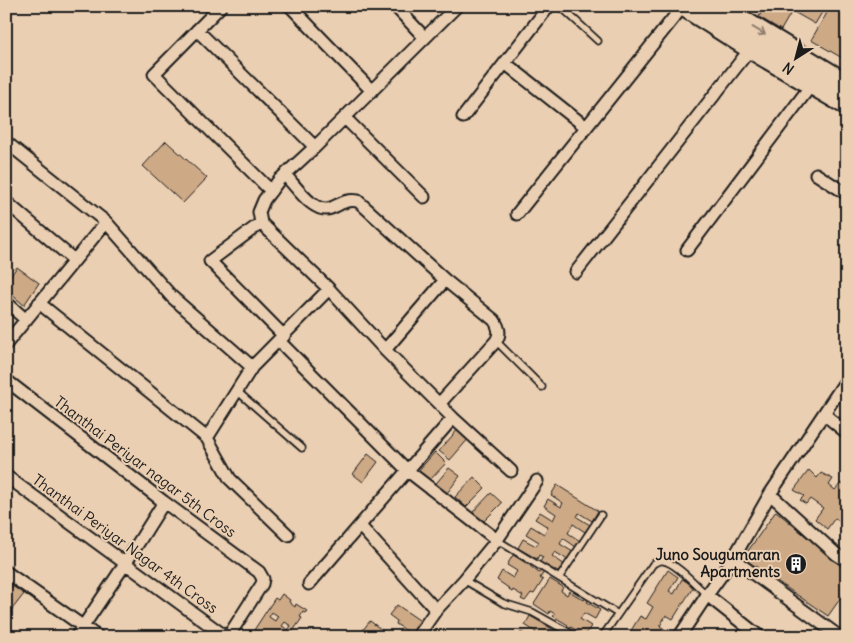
<svg xmlns="http://www.w3.org/2000/svg" width="853" height="643" font-family="Delius,sans-serif">
<style>
.building{fill:#cda986;stroke:#1c1c1c;fill-rule:evenodd}
.lines{fill:none;stroke-linecap:round;stroke-linejoin:round}
.lane-casing{stroke:#1c1c1c;stroke-width:9}
.street-casing{stroke:#1c1c1c;stroke-width:15}
.highway-casing{stroke:#1c1c1c;stroke-width:25}
.lane{stroke:#ebcfb2;stroke-width:5.5}
.street{stroke:#ebcfb2;stroke-width:11}
.highway{stroke:#ebcfb2;stroke-width:21}
.oneway{stroke:#8e7e6e}
.labels{text-anchor:middle;stroke-width:4;stroke-linejoin:round;paint-order:stroke}
.street-label{font-size:15px;fill:#1c1c1c;stroke:#ebcfb2}
.poi-label{font-size:15px;font-weight:bold;fill:#1c1c1c;stroke:#ebcfb2;text-anchor:end}
</style>
<rect width="100%" height="100%" fill="#ebcfb2"/>
<filter id="ink" filterUnits="userSpaceOnUse"><feTurbulence type="fractalNoise" baseFrequency=".02" numOctaves="2"/><feDisplacementMap in="SourceGraphic" scale="10" xChannelSelector="R" yChannelSelector="G"/><feConvolveMatrix kernelMatrix="1 2 1 2 8 2 1 2 1" color-interpolation-filters="sRGB"/></filter>
<g filter="url(#ink)">
<!-- building -->
<path class="building" d="M764,6H819L824,9L815,24L792,11L781,30L759,17Z
M831,6H847V55L844,59L811,40Z
M166,141L207,178L183,203L143,166Z
M17,267L39,283L24,305L6,290V282Z
M459,428L470,437L450,460L439,451Z
M435,452L446,463L428,482L417,472Z
M368,454L378,462L363,482L353,474Z
M449,468L460,476L444,497L433,487Z
M809,470L817,478L821,473L833,479L829,485L835,490L841,483L847,487V527L835,518L827,529L815,519L823,508L810,499L806,504L800,500L804,496L794,490Z
M474,477L485,488L466,507L455,497Z
M557,485L598,511L592,521L579,513L577,517L590,525L585,532L573,524L568,533L580,541L576,547L563,538L560,544L573,552L568,560L555,552L552,556L565,565L560,573L540,562L543,557L539,555L537,559L518,548L523,539L536,546L539,542L526,534L531,526L544,534L548,527L535,519L540,512L553,520L556,514L544,506L548,499L561,507L563,503L551,495Z
M491,493L502,503L483,522L472,513Z
M776,511L847,571V589L828,616L743,558Z
M513,555L526,563L528,561L531,563L530,566L539,573L541,570L544,572L540,578L543,580L534,594L531,593L525,601L521,599L523,596L513,590L512,592L509,590L510,589L497,580L502,571L513,578L517,571L507,565Z
M668,570L678,577L669,591L674,594L682,579L694,586L673,619L666,615L660,626L666,630L662,637H627L640,616L646,619L653,607L647,603Z
M550,579L563,587L561,591L567,595L569,591L584,600L586,598L589,599L587,602L600,610L595,619L584,613L580,619L591,626L585,636L571,627L569,629L566,627L568,625L553,616L555,614L550,611L549,614L534,604Z
M12,586L24,594L6,617V593Z
M282,594L290,600L289,602L295,607L296,604L307,611L305,613L303,612L300,617L302,618L289,637H260L261,635L254,630L275,598L278,600ZM272,612L278,616L275,621L269,617ZM285,622L291,626L288,630L282,626Z
M397,605L422,622L413,635L396,624L397,621L389,615Z
M530,616L544,624L545,621L548,623L547,626L562,635L561,637H533L536,632L525,625Z
M370,621L391,637H370L362,631Z
M521,632L530,637H518Z"/>
<g class="lines">
<!-- lane casing -->
<g class="lane-casing">
<path id="lane" d="M560,6L598,41
M496,341L542,387
M237,391L302,448
M497,540L618,614
M559,578L601,515
M464,580L503,603L532,612L577,637
M602,637L653,564C656,562 659,560 664,561C676,563 697,586 707,595"/>
</g>
<!-- street casing -->
<g class="street-casing">
<path id="street" d="M221,6L154,74L271,191
M290,6L372,91
M395,6L425,38
M197,30L315,147
M505,63L586,127
M463,117L549,6
M345,118L424,197
M6,142L106,222L172,297L252,367L329,289
M816,174L847,194
M285,175C296,186 314,215 331,208C341,204 346,199 358,201L445,280L494,320C499,327 501,334 496,341L440,403
M6,202L74,260
M517,214L683,6
M261,223L329,289L385,350L453,418L511,471
M687,250L812,84
M576,272L751,48
M6,302L26,320
M39,303L207,438L230,479L288,535
M284,336L210,261L261,223L259,212L264,200L279,180L315,147L457,6
M279,341L408,471L497,540
M6,344L106,222
M385,350L445,280
M6,380L164,502L259,572L263,579L262,584L228,637
M824,414L847,433
M207,438L252,367
M6,476L226,637
M770,494L836,554L847,561
M360,526L436,610L417,637
M733,559L840,637
M6,572L98,637
M309,584L453,418
M707,595L760,637
M436,610L464,580L497,540L537,481
M76,637L125,564L164,502
M679,637L707,595L733,559L770,494L847,379"/>
</g>
<!-- highway casing -->
<g class="highway-casing">
<path id="highway" d="M685,6L751,48L847,104
M717,6L847,85"/>
</g>
<!-- lane -->
<use href="#lane" class="lane"/>
<!-- street -->
<use href="#street" class="street"/>
<!-- highway -->
<use href="#highway" class="highway"/>
</g>
<!-- one-way arrows -->
<defs><path id="oneway-shaft" d="M-6 0H5M1.5-3L5.5 0L1.5 3" fill="none" stroke-width="1.6" stroke-linecap="round" stroke-linejoin="round" transform="scale(1.25)"/></defs>
<use class="oneway" href="#oneway-shaft" transform="translate(759 31) rotate(31)"/>
</g>
<!-- icons -->
<defs>
<g id="building-disc" transform="scale(1.125)"><circle r="9.5" fill="#1c1c1c" stroke="#ebcfb2"/><path d="M-4-6H4V6H1V3H-1V6H-4ZM-2.5-4.3h1.7v1.8h-1.7ZM.8-4.3h1.7v1.8H.8ZM-2.5-1h1.7V.8h-1.7ZM.8-1h1.7V.8H.8Z" fill="#fff"/></g>
</defs>
<g fill-rule="evenodd">
<use href="#building-disc" x="796" y="564"/>
</g>
<g class="labels">
<!-- street labels -->
<g class="street-label">
<text transform="translate(145 467) rotate(37)" y="5">Thanthai Periyar nagar 5th Cross</text>
<text transform="translate(125 544) rotate(36)" y="5">Thanthai Periyar Nagar 4th Cross</text>
</g>
<!-- poi labels -->
<g class="poi-label">
<text x="780" y="560">Juno Sougumaran<tspan x="780" dy="17">Apartments</tspan></text>
</g>
</g>
<!-- margin -->
<rect width="853" height="643" fill="none" stroke="#ebcfb2" stroke-width="25"/>
<rect x="12" y="12" width="828" height="618" fill="none" stroke="#1c1c1c" stroke-width="2" filter="url(#ink)"/>
<!-- north arrow -->
<g transform="translate(796 58) rotate(216)" stroke="#ebcfb2" stroke-width="4" paint-order="stroke">
<path d="M0-4L9 19L0 12L-9 19Z" fill="#1c1c1c"/>
<text y="-8" font-size="14" font-weight="bold" text-anchor="middle" fill="#1c1c1c">N</text>
</g>
</svg>
